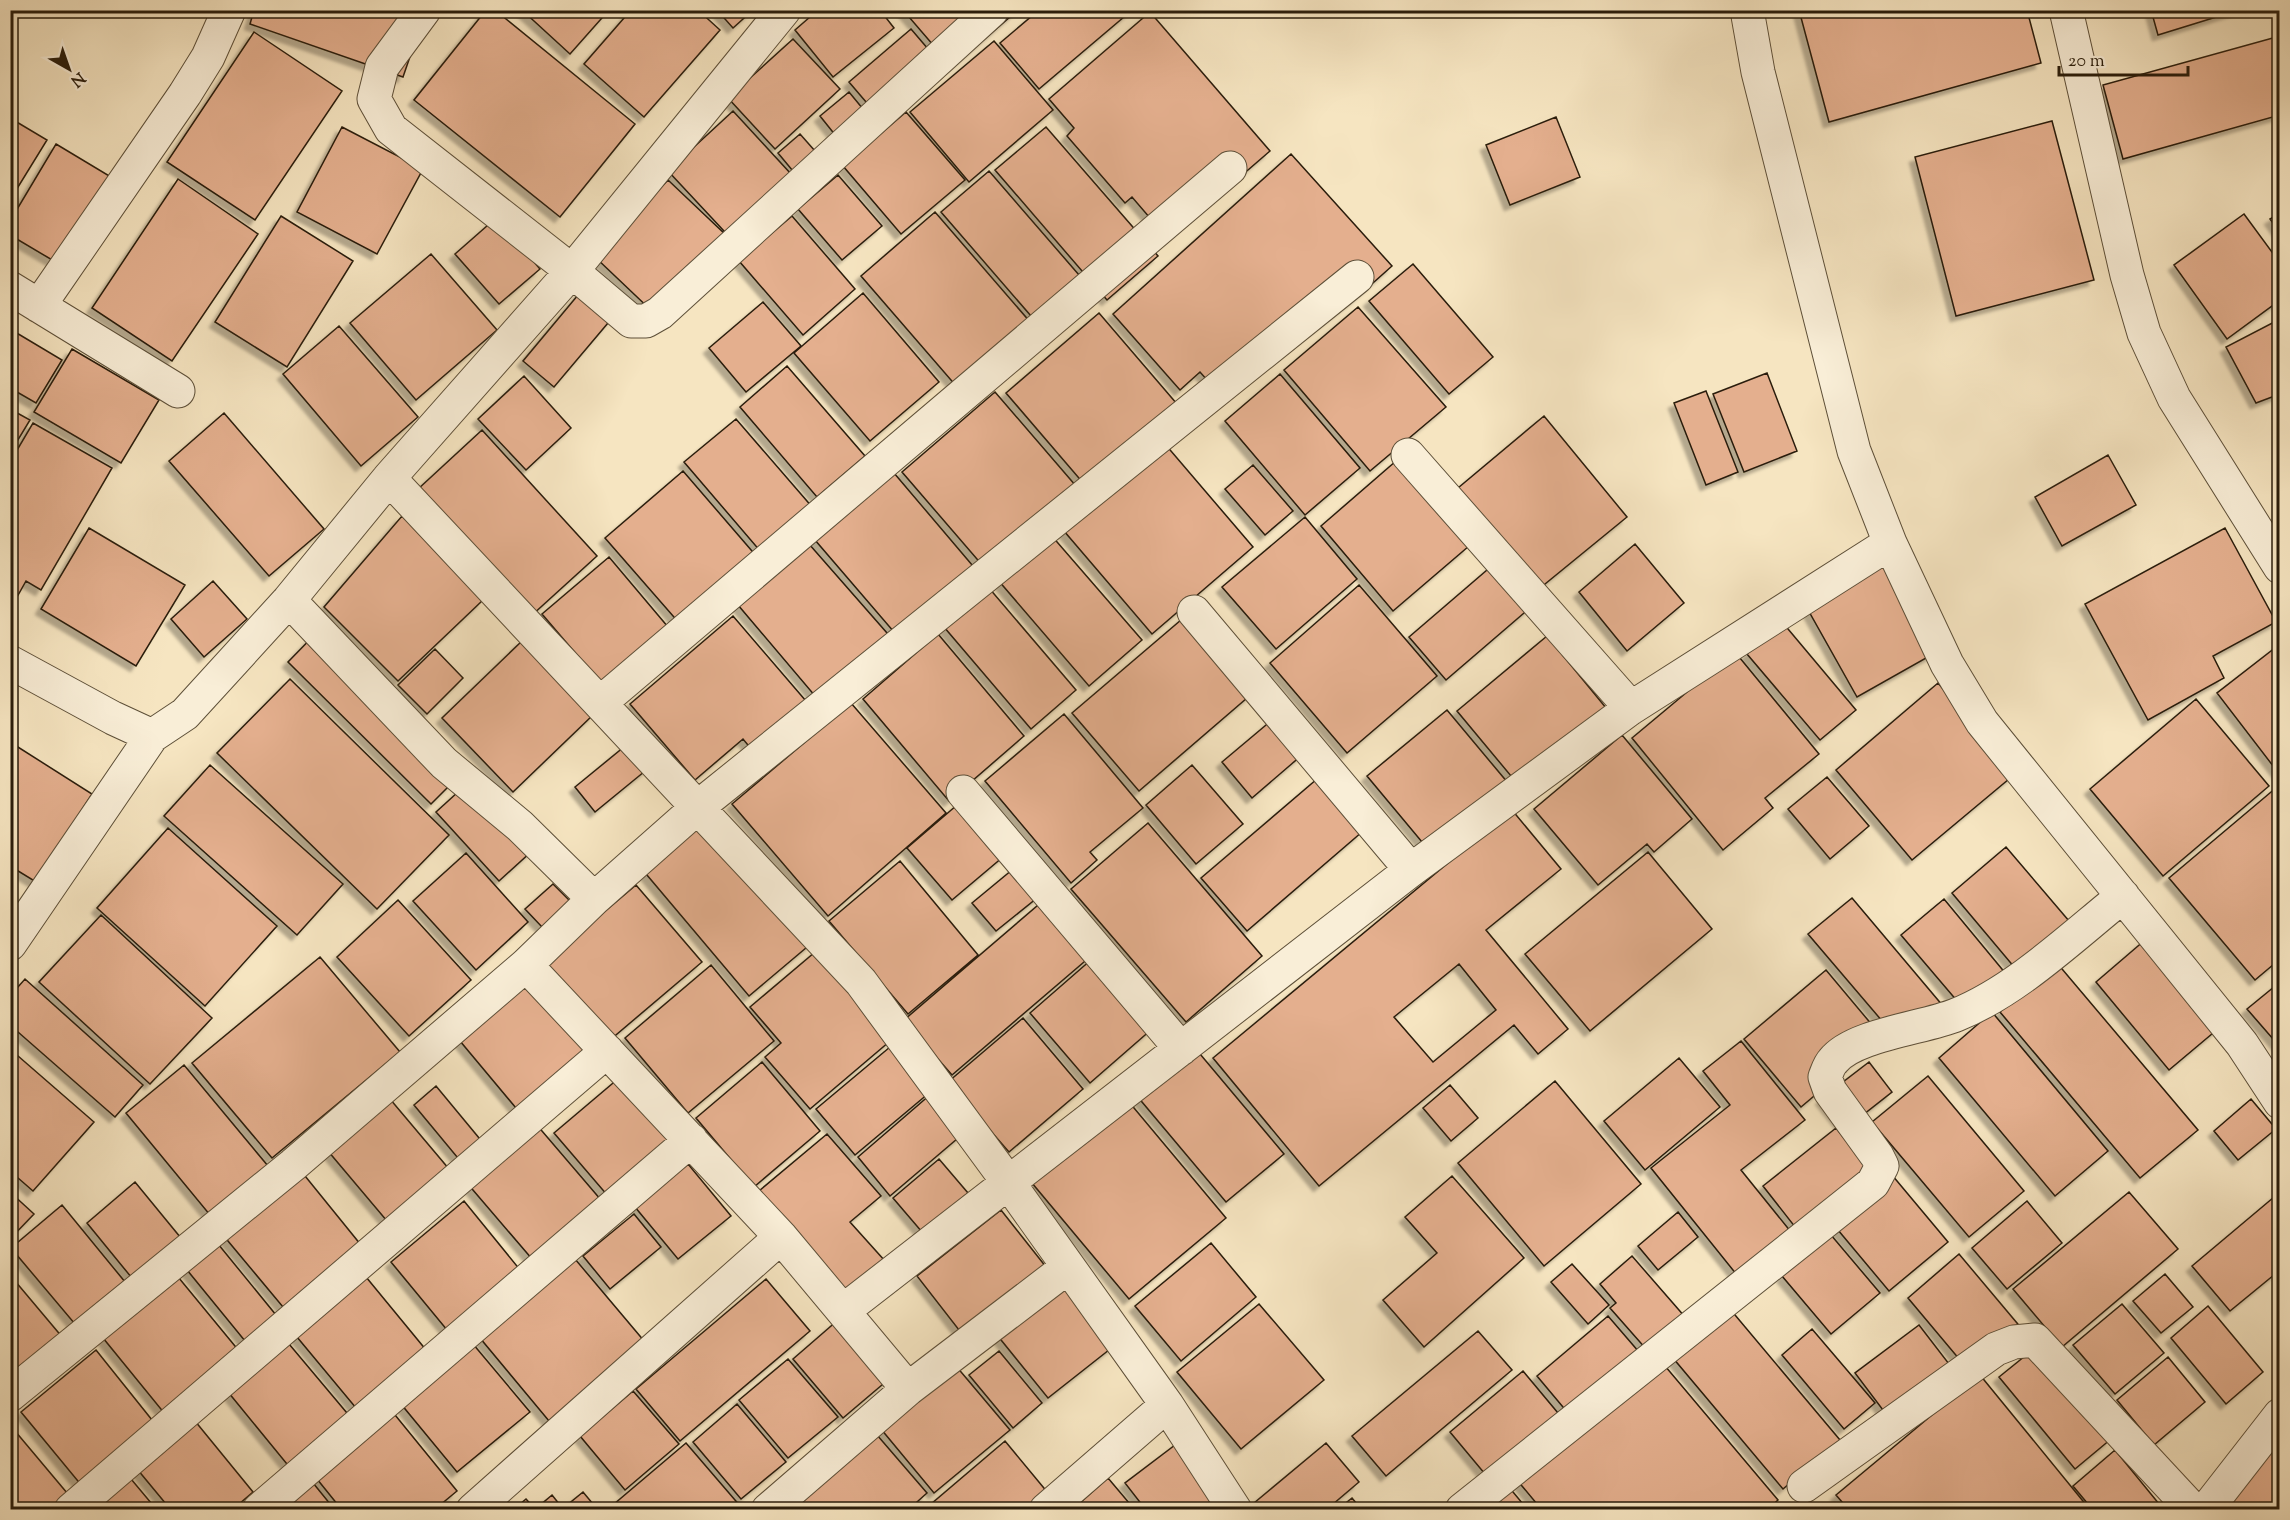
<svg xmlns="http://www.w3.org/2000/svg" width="2290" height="1520" font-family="'Sorts Mill Goudy',serif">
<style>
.building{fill:#e4af8e;stroke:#2a1d0b;stroke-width:1.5;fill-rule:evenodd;filter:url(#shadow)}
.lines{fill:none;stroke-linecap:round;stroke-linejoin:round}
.minor-casing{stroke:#5d4f38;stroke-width:35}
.minor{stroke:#f9eed7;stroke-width:33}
</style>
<defs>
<filter id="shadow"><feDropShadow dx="-5.5" dy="5.5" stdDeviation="1.5" flood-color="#0004"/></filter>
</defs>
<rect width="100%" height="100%" fill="#f6e5c1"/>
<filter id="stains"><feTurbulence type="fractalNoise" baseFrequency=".00333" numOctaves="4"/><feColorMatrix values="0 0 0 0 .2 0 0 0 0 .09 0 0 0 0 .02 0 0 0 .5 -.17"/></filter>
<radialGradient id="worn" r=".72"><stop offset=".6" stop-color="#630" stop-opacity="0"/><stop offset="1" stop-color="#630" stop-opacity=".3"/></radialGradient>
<!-- building -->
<path class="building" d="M254,10H426L403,77L250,24Z
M486,10H495L635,124L560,217L414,100Z
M522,10H609L570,54Z
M631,10H698L720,30L644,117L584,64Z
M717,10H753L733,28Z
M818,10H880L894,28L833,77L795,30Z
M903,10H1018L952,67Z
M1039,10H1130L1131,11L1039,89L1000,43Z
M1799,10H2027L2041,63L1829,122Z
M2151,10H2239L2158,35Z
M1150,12L1270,151L1168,239L1132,197L1125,203L1067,136L1074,128L1049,99Z
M911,29L946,70L884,123L849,82Z
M254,32L342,91L255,220L167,162Z
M2280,36V115L2123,159L2103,85Z
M793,39L840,89L775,149L728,98Z
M994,41L1053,110L969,182L910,112Z
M849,92L877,126L848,151L820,116Z
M733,111L803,187L738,246L668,171Z
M906,112L965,180L901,234L843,166Z
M1556,117L1580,177L1510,205L1486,145Z
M10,118L47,140L10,200Z
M2052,121L2094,280L1956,316L1915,157Z
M342,127L423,169L377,254L297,212Z
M1046,127L1158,256L1107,300L995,170Z
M800,134L830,168L807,188L778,153Z
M56,144L116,180L64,267L10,235V221Z
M1291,154L1392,266L1355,299L1223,398L1200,372L1180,390L1113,314Z
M989,171L1092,290L1044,331L941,212Z
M838,175L882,226L842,260L798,209Z
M178,179L258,234L172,361L92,308Z
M668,180L728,237L656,315L595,257Z
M935,212L1031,323L957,387L861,276Z
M2280,213V233L2270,219Z
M2244,214L2280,263V300L2227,339L2174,265Z
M281,216L353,261L287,367L215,322Z
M792,216L855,289L803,335L739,261Z
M496,218L540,269L499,304L455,254Z
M431,254L497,330L416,400L350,323Z
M1413,264L1493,357L1449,394L1369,301Z
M593,277L624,304L554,387L523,361Z
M863,293L939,382L870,441L794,353Z
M763,302L801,346L746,392L709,348Z
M1358,307L1446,407L1370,471L1284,370Z
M1099,313L1183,411L1090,491L1006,393Z
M2280,319V394L2256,403L2226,347Z
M339,326L418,417L361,466L283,374Z
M10,329L62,360L36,403L10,388Z
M72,349L159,400L121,463L34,412Z
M787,366L865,456L817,497L740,407Z
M1767,373L1797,451L1744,472L1713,394Z
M1280,374L1360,468L1305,515L1225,421Z
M524,376L571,428L526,470L478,419Z
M1706,391L1738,472L1706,485L1674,403Z
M995,392L1082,493L989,573L902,472Z
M10,409L30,420L10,453Z
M224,413L324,529L269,576L169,461Z
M1544,416L1627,517L1534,593L1452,493Z
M736,419L813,508L761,552L684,462Z
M33,423L112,468L41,590L26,581L17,597L10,593V462Z
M482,430L597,556L531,616L417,490Z
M1165,444L1253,547L1152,634L1064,531Z
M2108,455L2136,505L2062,546L2035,497Z
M1396,461L1469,546L1393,611L1321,526Z
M1253,465L1293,511L1265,535L1225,489Z
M683,471L764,565L687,632L605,538Z
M894,473L978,572L900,639L815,540Z
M402,516L483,600L398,681L324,607Z
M1305,517L1357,579L1276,649L1222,587Z
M89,528L185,585L136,666L41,609Z
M2225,528L2276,622L2213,656L2224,678L2148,720L2085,604Z
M1051,535L1142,640L1089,686L998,580Z
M809,544L894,641L821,703L738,605Z
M1635,544L1684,603L1627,651L1579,592Z
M609,557L679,640L612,696L542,614Z
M1494,564L1531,607L1446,680L1409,637Z
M1885,564L1935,653L1857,697L1807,608Z
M213,581L247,619L204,657L171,619Z
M1359,585L1437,676L1347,753L1270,663Z
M989,588L1076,690L1031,729L944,627Z
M1188,614L1254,692L1139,791L1072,713Z
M733,616L818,715L762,762L743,739L695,780L630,704Z
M1783,623L1856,710L1820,740L1747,654Z
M325,624L469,766L431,804L288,662Z
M938,634L1024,736L949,801L863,699Z
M1547,636L1611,714L1521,788L1457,711Z
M523,640L594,714L513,792L442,718Z
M2280,644V775L2217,693Z
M435,649L463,678L427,714L398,685Z
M1735,652L1819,754L1765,798L1773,808L1723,850L1632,738Z
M290,679L449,835L377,909L217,753Z
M1938,683L2015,774L1912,860L1836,770Z
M2196,699L2269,786L2163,876L2090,789Z
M851,703L946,813L828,916L732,804Z
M1447,710L1508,783L1427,848L1367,776Z
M1064,714L1143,808L1090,852L1097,860L1071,883L985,781Z
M1272,720L1302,755L1252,798L1222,762Z
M1622,735L1692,819L1654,852L1647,844L1598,885L1534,809Z
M10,742L92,794L36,882L10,866Z
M630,742L650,767L595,812L575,787Z
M210,765L343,884L297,935L164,816Z
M1192,765L1243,824L1196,864L1146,805Z
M480,772L543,841L499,881L436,812Z
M1827,777L1869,826L1830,859L1788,809Z
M1317,779L1362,832L1247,931L1201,878Z
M2277,787L2280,791V959L2255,980L2169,878Z
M971,793L1016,846L952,900L907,848Z
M700,808L813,942L749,996L636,862Z
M1512,810L1561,869L1486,930L1568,1029L1538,1054L1514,1025L1319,1186L1213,1058ZM1459,964L1496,1010L1433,1062L1394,1017Z
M1148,823L1262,956L1186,1022L1071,889Z
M168,828L277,926L205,1006L97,908Z
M2006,847L2075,928L2020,974L1952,893Z
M1648,852L1712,929L1590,1031L1525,954Z
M466,853L528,922L476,970L413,901Z
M900,861L978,955L908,1014L829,921Z
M1018,865L1042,894L996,931L972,903Z
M553,884L570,901L542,927L525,909Z
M636,885L702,962L610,1040L545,962Z
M1051,894L1098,950L952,1075L904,1020Z
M1852,898L1943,1006L1900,1042L1808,934Z
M1944,899L2011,980L1969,1015L1901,935Z
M398,900L471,980L409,1036L337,957Z
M101,915L212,1018L150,1084L39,982Z
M2145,940L2219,1028L2169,1070L2096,982Z
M821,947L896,1036L810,1109L765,1057L781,1043L750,1007Z
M1100,952L1160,1022L1090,1083L1030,1013Z
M320,957L400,1052L272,1158L192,1063Z
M2057,963L2198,1130L2140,1178L2000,1012Z
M711,965L774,1041L688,1113L625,1038Z
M1826,970L1883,1038L1801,1107L1744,1039Z
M525,975L597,1059L526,1120L455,1035Z
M25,979L143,1085L115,1117L10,1025V996Z
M2280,982V1047L2247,1009Z
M1992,1012L2108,1151L2055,1196L1939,1058Z
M1023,1018L1083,1089L1009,1152L948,1082Z
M1741,1041L1805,1120L1741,1170L1795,1237L1741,1280L1651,1168L1730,1105L1703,1071Z
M890,1047L929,1093L855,1155L816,1109Z
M1195,1048L1284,1154L1226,1202L1137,1096Z
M10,1049L94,1122L33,1191L10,1171Z
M1679,1058L1720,1107L1645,1170L1604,1121Z
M762,1062L820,1131L754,1187L696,1118Z
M1869,1062L1892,1092L1845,1129L1821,1099Z
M184,1065L268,1166L210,1215L126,1113Z
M1928,1076L2024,1191L1969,1237L1872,1122Z
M619,1078L678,1149L614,1203L554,1133Z
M1555,1081L1641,1184L1544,1266L1458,1163Z
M1450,1085L1478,1118L1451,1141L1423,1108Z
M436,1086L484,1144L462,1163L414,1105Z
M931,1094L964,1133L890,1196L858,1157Z
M390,1099L465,1188L403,1240L328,1151Z
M2251,1099L2276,1129L2238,1160L2214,1131Z
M1129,1102L1226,1218L1129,1299L1032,1183Z
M536,1124L607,1207L538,1266L467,1183Z
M1836,1128L1872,1173L1799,1232L1763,1186Z
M827,1134L881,1196L850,1222L885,1261L846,1295L759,1191Z
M939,1159L968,1193L922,1232L893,1198Z
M688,1164L731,1216L678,1259L635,1207Z
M301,1171L365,1250L288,1313L223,1235Z
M1892,1175L1948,1242L1889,1291L1833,1224Z
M1452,1176L1524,1258L1424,1347L1383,1300L1437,1253L1405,1217Z
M135,1182L185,1243L136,1283L87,1223Z
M10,1192L34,1214L10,1239Z
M2129,1192L2178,1249L2062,1347L2013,1289Z
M2280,1192V1270L2230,1311L2192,1266Z
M464,1201L525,1276L452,1336L391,1262Z
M2027,1201L2062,1243L2007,1289L1972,1248Z
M62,1205L130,1288L80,1330L11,1248Z
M1001,1210L1050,1272L966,1339L917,1276Z
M1678,1212L1698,1237L1658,1270L1638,1246Z
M634,1214L661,1247L610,1289L583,1256Z
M1831,1235L1880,1293L1831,1334L1782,1276Z
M214,1239L285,1326L254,1352L183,1265Z
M1211,1243L1256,1297L1181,1361L1135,1306Z
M1959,1254L2022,1329L1970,1372L1908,1298Z
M1632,1256L1692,1325L1654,1358L1610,1308L1616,1303L1600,1284Z
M575,1259L650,1348L554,1427L480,1338Z
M1572,1264L1609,1305L1588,1324L1551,1282Z
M357,1266L431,1356L361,1414L287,1325Z
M174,1272L244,1357L169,1419L99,1333Z
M2165,1274L2193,1307L2161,1333L2133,1301Z
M10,1275L68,1344L21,1384L10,1372Z
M1059,1277L1114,1346L1048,1398L993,1330Z
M766,1279L810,1331L680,1441L636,1389Z
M1259,1304L1324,1380L1241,1449L1177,1372Z
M2122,1304L2164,1353L2115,1394L2073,1345Z
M2208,1306L2263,1372L2226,1404L2171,1338Z
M1730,1309L1840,1440L1783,1489L1673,1358Z
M1608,1316L1645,1359L1573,1419L1537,1376Z
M838,1320L889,1379L843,1418L793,1359Z
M1919,1325L1956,1373L1892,1422L1855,1373Z
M1812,1329L1875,1403L1844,1429L1782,1355Z
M1478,1331L1512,1370L1386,1476L1352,1436Z
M284,1338L352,1419L291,1469L224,1387Z
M473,1344L530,1412L457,1472L401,1404Z
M2035,1348L2111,1439L2075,1469L1999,1377Z
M96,1350L156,1425L82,1486L21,1412Z
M999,1351L1042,1403L1013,1428L969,1375Z
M2168,1357L2205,1402L2154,1445L2117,1400Z
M788,1359L838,1417L788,1458L739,1400Z
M1660,1360L1778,1500L1767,1510H1542L1517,1480Z
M956,1366L1010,1430L934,1493L881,1429Z
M1523,1371L1568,1425L1495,1486L1450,1432Z
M1980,1375L2087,1506L2083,1510H1849L1836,1495Z
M633,1391L679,1444L625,1490L580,1436Z
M737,1404L786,1462L741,1499L693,1442Z
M186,1410L253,1492L232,1510H171L128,1458Z
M391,1410L457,1491L434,1510H342L313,1474Z
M10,1425L78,1506L74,1510H10Z
M871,1428L927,1493L908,1510H775Z
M1005,1441L1048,1493L1029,1510H924Z
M1179,1442L1231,1510H1146L1125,1483Z
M686,1443L741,1507L738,1510H607Z
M1326,1443L1359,1482L1326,1510H1260L1254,1503Z
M2280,1444V1510H2225L2224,1490Z
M2115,1450L2164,1510H2093L2073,1486Z
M126,1473L157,1510H81Z
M309,1478L335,1510H271Z
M1108,1478L1135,1510H1072Z
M1508,1486L1528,1510H1480Z
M583,1492L598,1510H568L566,1506Z
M552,1495L564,1510H540L538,1507Z
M1352,1498L1362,1510H1337Z
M526,1499L536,1510H513Z"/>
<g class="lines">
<!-- minor casing -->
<g class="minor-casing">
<path id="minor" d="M424,10L382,67L374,99L391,129L572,271L631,321H646L660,313L992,10
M1747,10L1758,72L1854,451L1890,543L1947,664L1982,722L2242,1044L2280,1102
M2066,10L2127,275L2144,333L2174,398L2280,567
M10,288L178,391
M39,306L185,94L208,57L229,10
M1408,455L1631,708
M389,478L861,982L1008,1182L1167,1405L1235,1510
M289,600L444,763L520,826L594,899
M1194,612L1411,870
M10,662L113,718L152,736L185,714L289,600L389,478L572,271L784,10
M600,703L1230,168
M963,792L1181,1049
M10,944L152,736
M526,965L781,1237L908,1389L768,1510
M843,1311L1411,870L1631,708L1890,543
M908,1389L1068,1267
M10,1395L293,1165L526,965L594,899L698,807L1357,277
M1804,1486L1996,1349L2014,1342L2035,1340L2193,1510
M71,1510L607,1051
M259,1510L691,1140
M473,1510L781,1237
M1046,1510L1167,1405
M1462,1510L1873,1183L1882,1166L1877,1156L1830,1091L1825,1077C1827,1072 1829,1065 1833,1061C1853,1035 1924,1028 1956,1015C2016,991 2072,937 2123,896
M2206,1510L2280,1415"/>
</g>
<!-- minor -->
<use href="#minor" class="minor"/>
</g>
<!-- margin -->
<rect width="2290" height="1520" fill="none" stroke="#f6e5c1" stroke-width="36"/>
<rect x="12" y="12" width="2266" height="1496" fill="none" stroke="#2a1d0b" stroke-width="3"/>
<rect x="18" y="18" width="2254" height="1484" fill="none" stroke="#2a1d0b" stroke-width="1.5"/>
<!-- north arrow -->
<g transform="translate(69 69) rotate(140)" stroke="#f9eed7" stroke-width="4.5" paint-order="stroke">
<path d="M0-4.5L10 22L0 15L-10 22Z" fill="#2a1d0b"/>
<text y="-9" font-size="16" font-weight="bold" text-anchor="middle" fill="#2a1d0b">N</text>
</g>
<!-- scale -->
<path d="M2059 66v9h129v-9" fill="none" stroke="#2a1d0b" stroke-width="3"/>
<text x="2068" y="66" font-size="18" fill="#2a1d0b" stroke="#f9eed7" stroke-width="4.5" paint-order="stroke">20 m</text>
<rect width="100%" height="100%" filter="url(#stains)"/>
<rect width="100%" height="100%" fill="url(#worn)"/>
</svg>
